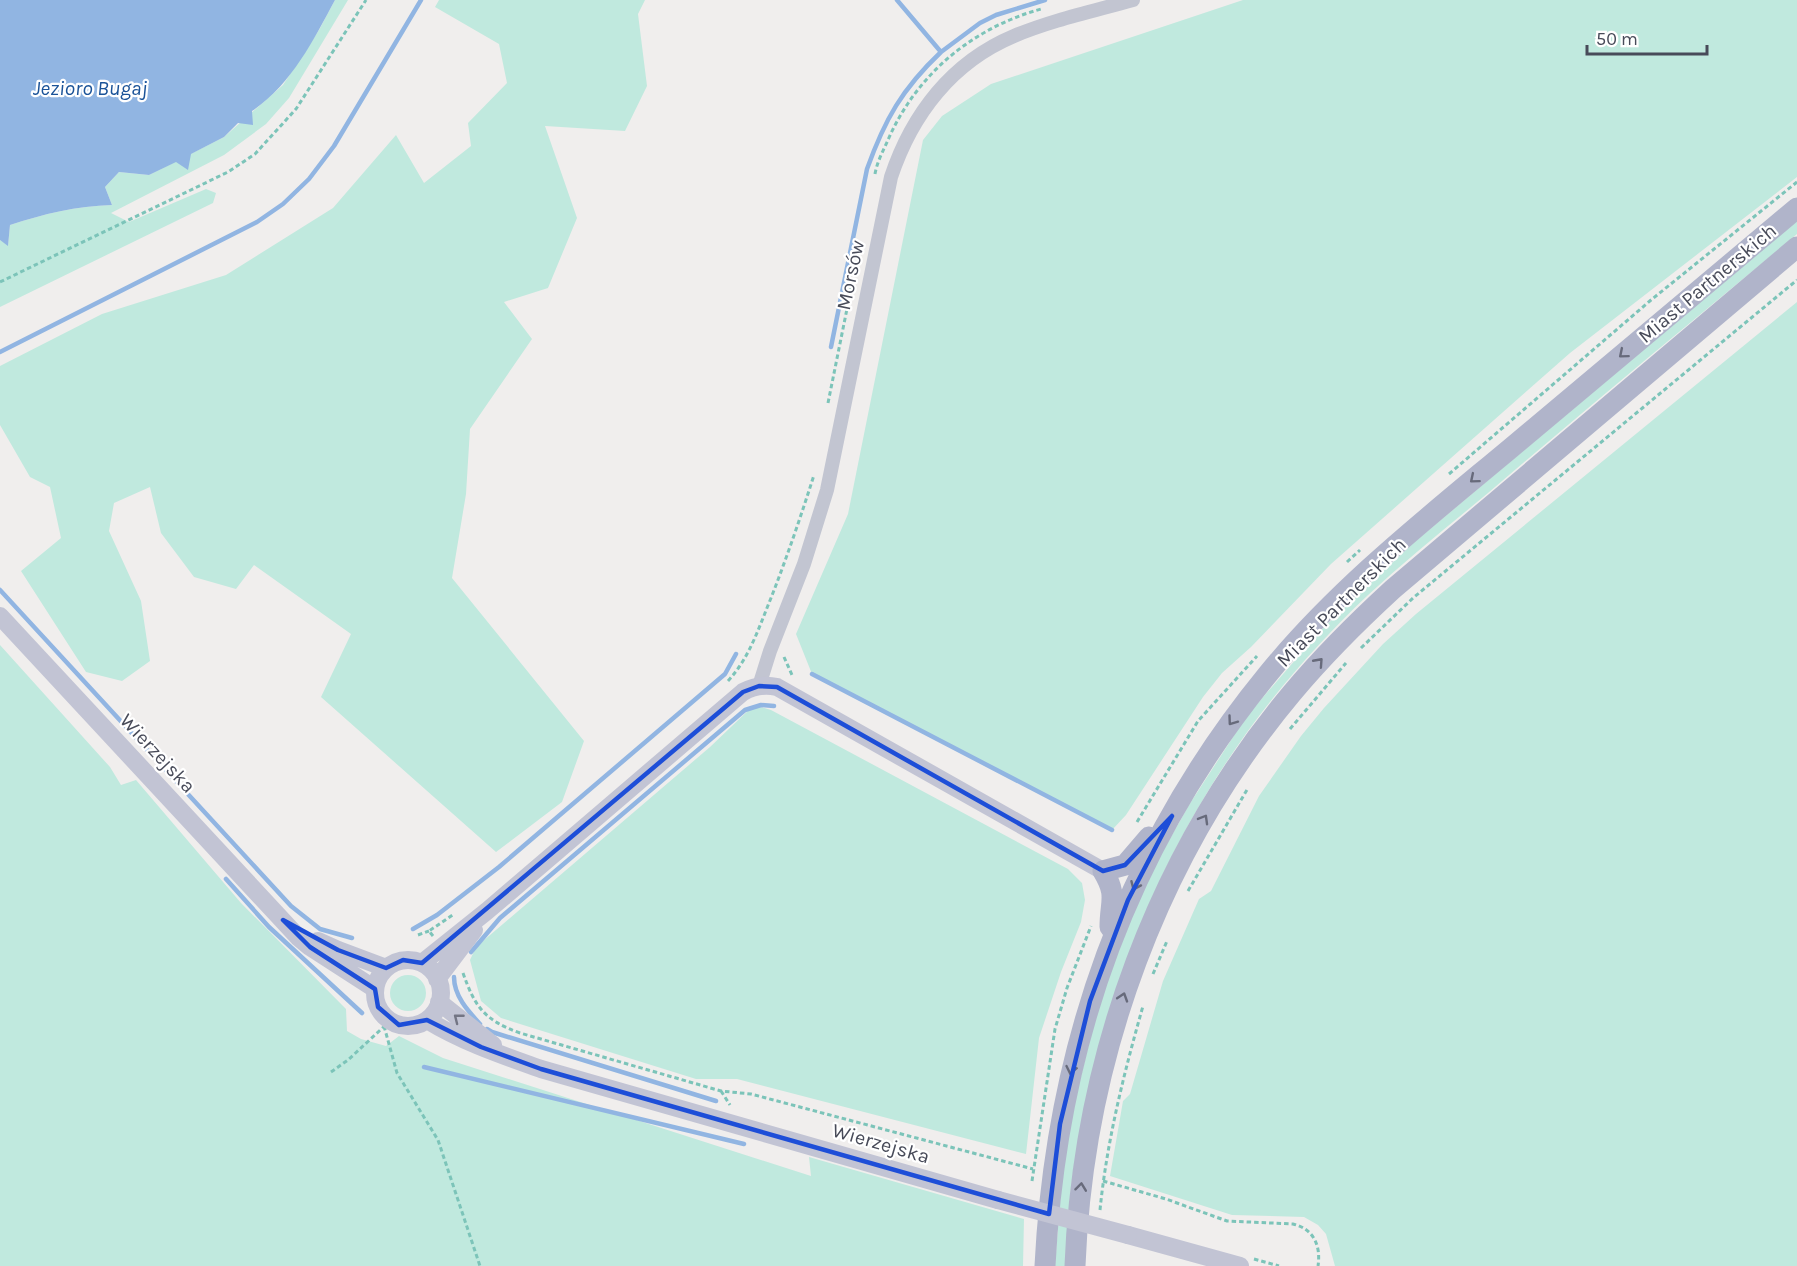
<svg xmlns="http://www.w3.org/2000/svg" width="1797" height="1266" font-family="Karla,sans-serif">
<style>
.green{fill:#c0e9de}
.water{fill:#91b5e2}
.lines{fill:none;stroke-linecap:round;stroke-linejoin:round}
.stream{stroke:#91b5e2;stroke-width:4.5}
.path{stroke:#7cc4b9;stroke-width:3;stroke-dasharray:4.5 3;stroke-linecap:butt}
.street{stroke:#c2c5d1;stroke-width:14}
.secondary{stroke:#c2c4d4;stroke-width:18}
.primary{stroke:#b0b4ca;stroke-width:21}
.secondary-bridge{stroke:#c2c4d4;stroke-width:18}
.oneway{stroke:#676a7b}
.oneway2{stroke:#737584}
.marked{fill:none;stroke:#1d4ed8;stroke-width:4.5;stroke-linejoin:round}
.labels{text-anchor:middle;stroke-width:4.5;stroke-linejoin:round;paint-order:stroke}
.street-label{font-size:20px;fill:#484b59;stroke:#fff}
.water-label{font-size:21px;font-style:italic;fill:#1b5398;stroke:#fff}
</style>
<rect width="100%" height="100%" fill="#f0eeed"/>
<!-- green -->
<path class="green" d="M335,0H348L289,98L266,124L224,155L111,213L129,222L206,189L216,193L213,203L0,307V240L8,245L10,225C43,214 77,206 112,205L105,187L119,172L149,175L224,137L283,85L319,30Z
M439,0H645L638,14L647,86L625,131L545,126L577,218L548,288L504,302L532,339L470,429L466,494L452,578L584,741L562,802L496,852L321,697L351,634L254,565L236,589L194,577L161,533L150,487L114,503L109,531L141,601L150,661L122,681L86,672L21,571L61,538L50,487L30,477L0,425V366L102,314L226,275L333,208L396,135L424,183L471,146L468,123L507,83L499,44L435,7Z
M1243,0H1797V177L1570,353L1331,564L1251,647L1222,673L1203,697L1126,815L1112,830L812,674L796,634L848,514L923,140L942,116L991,84Z
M1797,221V234C1694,320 1590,405 1488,493C1447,527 1406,560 1367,596C1334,627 1302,662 1273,698C1163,836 1096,1006 1072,1180C1068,1209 1067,1238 1065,1266H1055L1063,1165L1074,1105L1093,1027L1110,973L1139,898L1159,858L1189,805L1246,717L1321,630L1411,545Z
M1797,302V1266H1335L1326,1234L1318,1225L1304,1217L1232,1215L1110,1176L1123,1101L1130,1094L1163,981L1199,899L1211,891L1259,796L1301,736L1324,708L1383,644L1416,614Z
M0,645L110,767L121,785L136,780L241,903L346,1009L347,1031L361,1039L386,1046L399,1036L443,1058L811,1176L809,1157L1024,1219L1023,1266H0Z
M754,705L771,710L1068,869L1082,883L1085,900L1081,922L1061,972L1039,1038L1026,1154L737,1079H696L501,1018L481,1001L470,960L476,947L710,747Z
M390 993a18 18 0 1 1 36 0a18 18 0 1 1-36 0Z"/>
<!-- water -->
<path class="water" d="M0,0H335C313,41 291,85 252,111L253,125L238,123L224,137L191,154L188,170L176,162L149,175L119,172L105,187L112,205C77,206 43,214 10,225L8,246L0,240Z"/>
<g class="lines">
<!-- stream -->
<path class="stream" d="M897,0L941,52L980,23L996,15L1045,0
M831,347L867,169C885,119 902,89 941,52
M0,352L257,222L283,204L309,179L334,146L421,0
M0,590L291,906L320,929L352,938
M812,674L1112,830
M226,879L269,927L362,1013
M413,929L437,915L499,867L725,674L736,654
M471,952L500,918L745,710L761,705L774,706
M454,977C454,996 468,1011 480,1024
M487,1029L492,1032L716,1101
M424,1067L744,1144"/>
<!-- path -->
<path class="path" d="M875,174C877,162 883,151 888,140C916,75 972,28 1041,9
M0,282L228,172L255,154L296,109L366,0
M828,403L852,284
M1449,474L1651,300L1797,182
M1347,562L1360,550
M1361,648L1413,598L1797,280
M784,657L792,675
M728,681C750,657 759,627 771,598C787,557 801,516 814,475
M1290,729L1346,663
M1137,822L1198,721L1257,656
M1188,891L1248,788
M418,935L429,931
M433,936L429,931L454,914
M463,973C475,1007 484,1020 520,1033L721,1091L751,1094L1033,1169
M1153,974L1167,941
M384,1026L397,1073L438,1140L480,1266
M331,1072L348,1060L390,1021
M721,1091L730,1105
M1032,1181L1055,1029L1067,988L1091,926
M1103,1181L1166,1199L1227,1221L1293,1224C1314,1229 1321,1246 1318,1266
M1100,1210C1107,1140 1124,1073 1143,1006
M1254,1259L1279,1266"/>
<!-- street -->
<path class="street" d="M759,686L770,651L804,564L827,490L891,177C912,114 952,62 1014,36C1052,20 1094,11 1133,0"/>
<!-- secondary -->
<path class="secondary" d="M0,616L298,937L310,947L375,989
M318,941L338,950L386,968
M375 993a33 33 0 1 1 66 0a33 33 0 1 1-66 0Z
M422,963L487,911L743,692C754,686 765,684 777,687L1103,871
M437,979L474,930
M439,1002L493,1045
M427,1020C463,1042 502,1055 541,1069L998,1200
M1128,1235L1240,1266"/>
<!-- primary -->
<path class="primary" d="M1110,927C1110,901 1118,896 1103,871L1125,865L1149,837
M1045,1266C1056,1045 1127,846 1268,674C1338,588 1426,519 1511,448C1607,368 1702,288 1797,208
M1075,1266C1083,1058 1158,853 1292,693C1323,656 1357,622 1393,589L1797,247"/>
<!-- secondary-bridge -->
<path class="secondary-bridge" d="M998,1200L1128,1235"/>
</g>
<!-- one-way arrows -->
<defs><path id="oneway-chevron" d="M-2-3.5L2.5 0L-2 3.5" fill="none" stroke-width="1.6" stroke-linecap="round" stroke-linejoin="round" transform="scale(1.5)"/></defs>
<g class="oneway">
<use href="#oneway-chevron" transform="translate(1623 354) rotate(140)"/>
<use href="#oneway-chevron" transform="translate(1474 479) rotate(140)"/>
<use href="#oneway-chevron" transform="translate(1319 662) rotate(-48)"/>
<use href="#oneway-chevron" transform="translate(1232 721) rotate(126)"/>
<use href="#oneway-chevron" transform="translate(1204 819) rotate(-60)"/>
<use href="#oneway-chevron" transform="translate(1135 886) rotate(114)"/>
<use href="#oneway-chevron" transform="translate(1123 997) rotate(-72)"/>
<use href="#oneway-chevron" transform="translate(1071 1070) rotate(102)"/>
<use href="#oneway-chevron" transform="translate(1081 1187) rotate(-83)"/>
</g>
<use class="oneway2" href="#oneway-chevron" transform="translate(458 1018) rotate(-142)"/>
<!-- marked area -->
<path class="marked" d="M759,686L777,687L1103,871L1125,865L1172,816L1128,900L1090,1001L1060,1124L1049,1214L541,1069L481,1047L427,1020L399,1025L378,1007L375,989L310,947L283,920L338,950L386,968L403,960L422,963L743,692Z"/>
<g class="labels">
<!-- street labels -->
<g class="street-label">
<text transform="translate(850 275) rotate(-78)" y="7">Morsów</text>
<text transform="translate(1707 283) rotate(-40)" y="7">Miast Partnerskich</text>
<text transform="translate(1341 602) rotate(-45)" y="7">Miast Partnerskich</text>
<text transform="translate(158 753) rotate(47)" y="7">Wierzejska</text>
<text transform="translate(881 1143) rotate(16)" y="7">Wierzejska</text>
</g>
<!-- water labels -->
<g class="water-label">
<text x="90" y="95">Jezioro Bugaj</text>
</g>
</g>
<!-- scale -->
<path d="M1587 45v9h120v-9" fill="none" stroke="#484b59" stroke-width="3"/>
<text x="1596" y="45" font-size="18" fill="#484b59" stroke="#ffffff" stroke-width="4.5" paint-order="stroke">50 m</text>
</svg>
